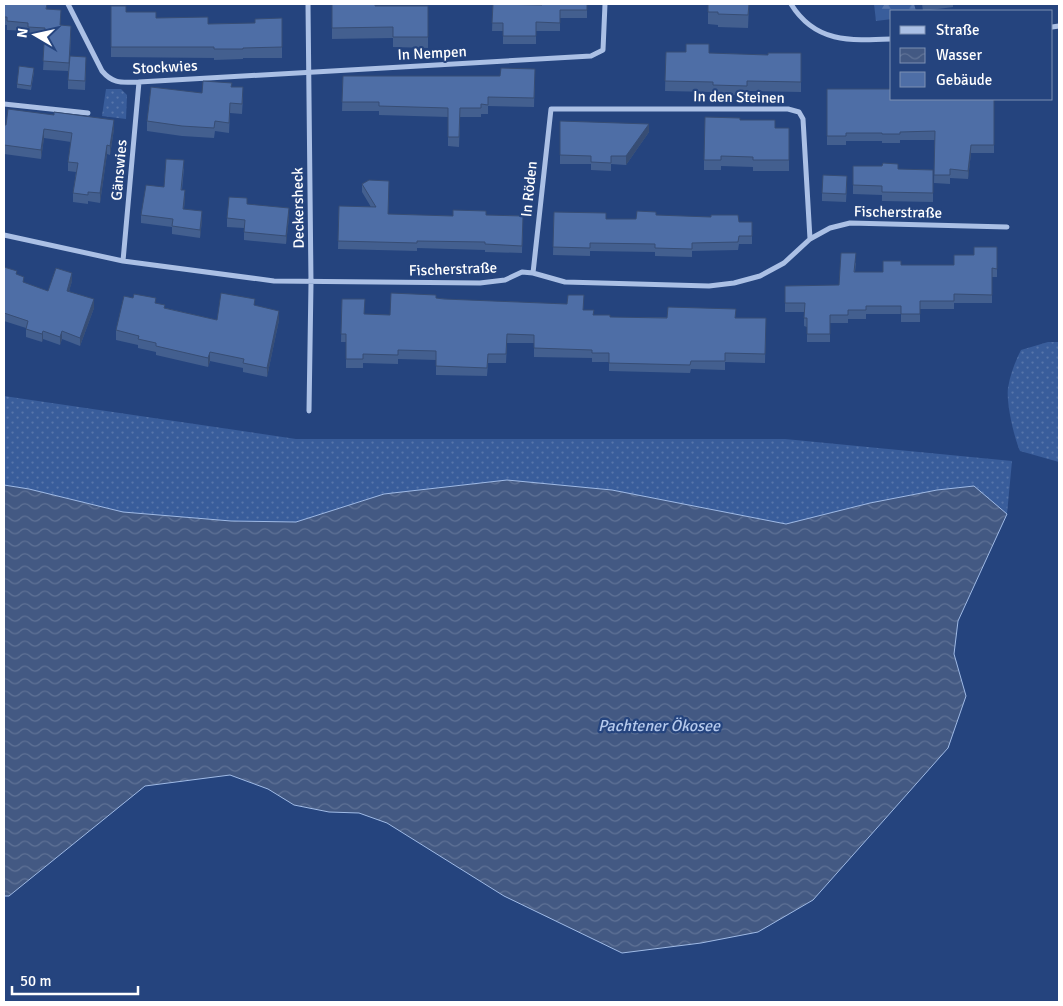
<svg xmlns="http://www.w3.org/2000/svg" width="1063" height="1006" font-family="Signika,sans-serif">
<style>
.grass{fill:url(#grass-dots)}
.forest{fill:url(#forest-firs)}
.water{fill:url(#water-waves);stroke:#9fbae6}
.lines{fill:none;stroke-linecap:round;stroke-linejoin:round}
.minor{stroke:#abc0e5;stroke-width:5}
.wall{fill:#435f8f}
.shaded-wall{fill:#374d74}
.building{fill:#4e6ea6;stroke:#374d74}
.labels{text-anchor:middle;stroke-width:4.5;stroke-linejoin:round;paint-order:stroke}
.street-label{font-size:15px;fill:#fff;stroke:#25447e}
.water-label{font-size:16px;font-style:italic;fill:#b6caed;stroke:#25447e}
</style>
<defs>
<pattern id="grass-dots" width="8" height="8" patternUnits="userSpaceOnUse" patternTransform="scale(1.25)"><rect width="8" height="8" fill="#395d9b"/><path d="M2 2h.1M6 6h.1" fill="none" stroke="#5775aa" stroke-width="1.8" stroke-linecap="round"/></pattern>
<pattern id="forest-firs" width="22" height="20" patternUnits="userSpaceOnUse" patternTransform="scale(1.25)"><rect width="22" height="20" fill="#395d9b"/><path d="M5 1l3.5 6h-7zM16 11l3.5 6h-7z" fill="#5775aa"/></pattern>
<pattern id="water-waves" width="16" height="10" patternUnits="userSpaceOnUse" patternTransform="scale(1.25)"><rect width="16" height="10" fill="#435983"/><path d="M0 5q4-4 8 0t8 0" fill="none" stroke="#5f7296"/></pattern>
</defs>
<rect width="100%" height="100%" fill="#25447e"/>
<!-- grass -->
<path class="grass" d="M106,89H121L127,95L126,119L102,116Z
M1048,342H1059V462L1020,451C1014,437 1006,403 1008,388C1010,375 1015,362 1021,350Z
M4,396L296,439H785L1012,461L1007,514L974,486L937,490L870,503L786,524L612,490L507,480L384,494L296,522L231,521L123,512L29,489L4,485Z"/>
<!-- forest -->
<path class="forest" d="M874,4H914L916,11H892V19L876,21Z"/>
<!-- water -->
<path class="water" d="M507,480L612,490L786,524L870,503L937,490L974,486L1007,514L958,621L954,654L966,696L948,748L813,900L758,932L701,943L622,953L504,896L387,823L359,813L329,812L294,805L268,789L230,775L145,786L9,896H4V485L29,489L123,512L231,521L296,522L384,494Z"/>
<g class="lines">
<!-- minor -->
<path class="minor" d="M68,4L102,71C114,85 123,82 139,82L591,56L603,50L605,4
M308,4L311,283L309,411
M791,4C815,43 850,41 892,39
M1052,27L1059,26
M4,104L88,113
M4,235L123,261L274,281L480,283L505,280L522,272L533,273L565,282L709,286L734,283L760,276L784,263L810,239L830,228L850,223L1007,227
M123,261L139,82
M533,273L551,109H788L799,112L803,119L810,239"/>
</g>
<!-- wall -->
<path class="wall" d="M4,4H47V10L61,25L71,34L70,56L86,66L85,90L68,89V71L43,70L45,37L28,36V31L7,30V25H4Z
M332,4L375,6H428V48L393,47V38L332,39Z
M493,4L542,5L587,4V18H560V31H536V44H503V31H492Z
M708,4H749L748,28L718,27V25L708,24Z
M922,4H953V7L923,11Z
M111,6L126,12L156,18L208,24L255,23L282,18V58H243V59L214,60V58L111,57Z
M666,52L768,55L801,53V92L747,91V95H713V92L665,91Z
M535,69L534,107L488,106V114H481V117H460L459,147L448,146V117L379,115V111H342L343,76H500Z
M34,72L31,90L17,88V84Z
M232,87L243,97L242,114L230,113L229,133L215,131L214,138L182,136L147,131V121L202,93Z
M827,89L892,99H994V153H971L968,179L950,178V184L934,183L935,140H900V143H882V141H846V145H827Z
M740,120L775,128H789V171H753V167L721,166V170H704V160Z
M560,121L649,132L626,165L611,164V171L591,170V164H560Z
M4,125L114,129L110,155L107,154L100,203L88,201V204L73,202V193L76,172L68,171V162L71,142L44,138L41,159L4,154Z
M853,166L898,169L933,170V202L882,201V195L853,194Z
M184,168L182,190L185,198L184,209L202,220L200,238L172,234V227L141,223V215L164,187Z
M362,184L388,214L453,216L486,215L523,216L522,253L485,252V250L417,248V251L338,249L339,206L371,207L362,192Z
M847,185L846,202L822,201V193Z
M247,204L289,217L286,244L244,240V228L227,227V218Z
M554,212L606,219H636L656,215L739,222H752V244H739L738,250L692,251V257L655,256V252L590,251V256L553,255Z
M997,247V277H992V303H954V309H920V322H901V314H866V319H848V323H830V342H807V327L804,326V312H785V286L839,285L856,262L855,272H883L901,265H954L974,255Z
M4,267L17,274L24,283L48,291L72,281L69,291L94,308L80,346L62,339L60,345L43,339L42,342L26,337V328L4,321Z
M436,298L583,310L593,315L610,317L766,318L765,363L725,362V370L691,369L690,373L609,371V362H592V358L534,357V343H507L506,363H488L487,376L436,375V360L398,359V364L363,363V368H346V342H341L342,299L365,314L390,315Z
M156,303L165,308L217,320L255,306L279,320L267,377L243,372V368L210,361L208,367L156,355V352L138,348V345L116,340V330Z"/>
<!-- shaded-wall -->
<path class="shaded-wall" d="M114,120V129L110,155V146Z
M649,124V132L626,165V156Z
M44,129V138L41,159V150Z
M107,145V154L100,203V193Z
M971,145V153L968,179V171Z
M185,190V198L183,217V209Z
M289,208V217L286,244V236Z
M202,211V220L200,238V230Z
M72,273V281L67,299V291Z
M94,299V308L80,346V338Z
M279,311V320L267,377V368Z
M43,331V339L42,342V334Z
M62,331V339L60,345V337Z
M210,352V361L208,367V358Z"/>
<!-- building -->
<path class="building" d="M4,4H47L46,9L61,10L60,25L71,26L69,63L43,61L45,28L28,27V23L7,21V17H4Z
M332,4H375V6H428V37H393V27L332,28Z
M493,4L542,5V4H587V10H560V23L536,22V36H503V23H492Z
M708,4H749L748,15L718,14V12H708Z
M111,6H126V12H156V18L208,17V24L255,23V19L282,18V47L243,48V49H214V47H111Z
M686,44H709V53L768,55V53H801V82L747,81V86L713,85V82L665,81L666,52H686Z
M70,56L86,57L85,81L68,80Z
M19,66L34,68L31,86L17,84Z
M501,68L535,69L534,98L488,97V105L481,104V108H460L459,137H448V108L379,106V102H342L343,76H500Z
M203,81L232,83L231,87H243L242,104L230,103L229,123L215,121L214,128L182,126L147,121L151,87L202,93Z
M827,89H892V99H994V145H971L968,171L950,169V175H934L935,131L900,132V134H882V133H846V136H827Z
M8,109L54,115V112L114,120L110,146L107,145L100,193L88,192V195L73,193L78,163L68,162L72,133L44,129L41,150L4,145V125H6Z
M705,117L740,118V120H775V128H789V160H753V157L721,156V160H704Z
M560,121L649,124L626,156H611V163L591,162V156L560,155Z
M166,159L184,160L181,190H185L183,209L202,211L200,230L172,226L173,219L141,215L146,185L164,187Z
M883,163L898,164V169L933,170V193L882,192V186L853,185V166H882Z
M823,175L847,176L846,194L822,193Z
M369,180L389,181L388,214L453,216V210L486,211V215L523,216L522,246L485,244V242L417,241V243L338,241L339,206L376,207L362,184Z
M229,197L247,198V204L289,208L286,236L244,232L245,220L227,218Z
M637,211L656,212V215L711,217V215H738L739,222H752V236H739L738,242L692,243V249L655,248V244L590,243V248L553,247L554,212L606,213V219H636Z
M974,247H997V269L992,268V295L954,294V301H920V314H901V306H866V310H848V315H830V334H807V318H804L805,303H785V286L839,285L841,253H856L854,272H883V261H901V265H954V255H974Z
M4,267L17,271L16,274L24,277L23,282L48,291L56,268L72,273L67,291L94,299L80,338L62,331L60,337L43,331L42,334L26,329L28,321L4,313Z
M221,293L255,299L254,305L279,311L267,368L243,363L244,359L210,352L208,358L156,346V343L138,339L139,336L116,330L124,296L133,298L134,294L156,298L155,303L165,305L164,308L217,320Z
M391,293L436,295V298L444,299L567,304L568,295H584L583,310H594L593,315H610V317L667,318L668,307L736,309L735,318H766L765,354L725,353V361H691L690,365L609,363V353H592V350L534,348V335L507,334L506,354H488L487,368L436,366V351L398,350V355L363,354V359H346V334H341L342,299H365L364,314L390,315Z"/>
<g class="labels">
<!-- street labels -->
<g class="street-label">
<text transform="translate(432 53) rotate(-3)" y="5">In Nempen</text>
<text transform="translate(165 67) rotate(-3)" y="5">Stockwies</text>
<text transform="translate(739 97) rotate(1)" y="5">In den Steinen</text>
<text transform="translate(119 170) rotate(-85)" y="5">Gänswies</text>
<text transform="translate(529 189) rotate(-84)" y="5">In Röden</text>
<text transform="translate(298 208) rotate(-91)" y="5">Deckersheck</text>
<text transform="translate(898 212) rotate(1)" y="5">Fischerstraße</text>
<text transform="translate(453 269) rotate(-2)" y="5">Fischerstraße</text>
</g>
<!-- water labels -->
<g class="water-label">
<text x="659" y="731">Pachtener Ökosee</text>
</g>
</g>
<!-- border -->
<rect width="1063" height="1006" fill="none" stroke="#ffffff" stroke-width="10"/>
<!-- legend -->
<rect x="890" y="10" width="162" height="90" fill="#25447e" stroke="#7c8fb2"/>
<rect x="900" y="26" width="25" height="8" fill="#abc0e5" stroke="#7c8fb2"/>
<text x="936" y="35" font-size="15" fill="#ffffff">Straße</text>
<rect x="900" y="48" width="25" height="15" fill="url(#water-waves)" stroke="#7c8fb2"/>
<text x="936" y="60" font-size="15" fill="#ffffff">Wasser</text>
<rect x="900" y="72" width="25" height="15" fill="#4e6ea6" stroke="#7c8fb2"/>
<text x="936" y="85" font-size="15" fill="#ffffff">Gebäude</text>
<!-- north arrow -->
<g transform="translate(35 35) rotate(279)" stroke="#25447e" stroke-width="4" paint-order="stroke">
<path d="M0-4L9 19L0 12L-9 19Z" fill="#ffffff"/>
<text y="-8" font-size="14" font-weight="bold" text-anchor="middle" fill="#ffffff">N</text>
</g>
<!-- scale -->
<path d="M12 986v8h126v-8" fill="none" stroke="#ffffff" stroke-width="2.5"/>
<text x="20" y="986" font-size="15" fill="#ffffff" stroke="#25447e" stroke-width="4" paint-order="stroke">50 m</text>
</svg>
